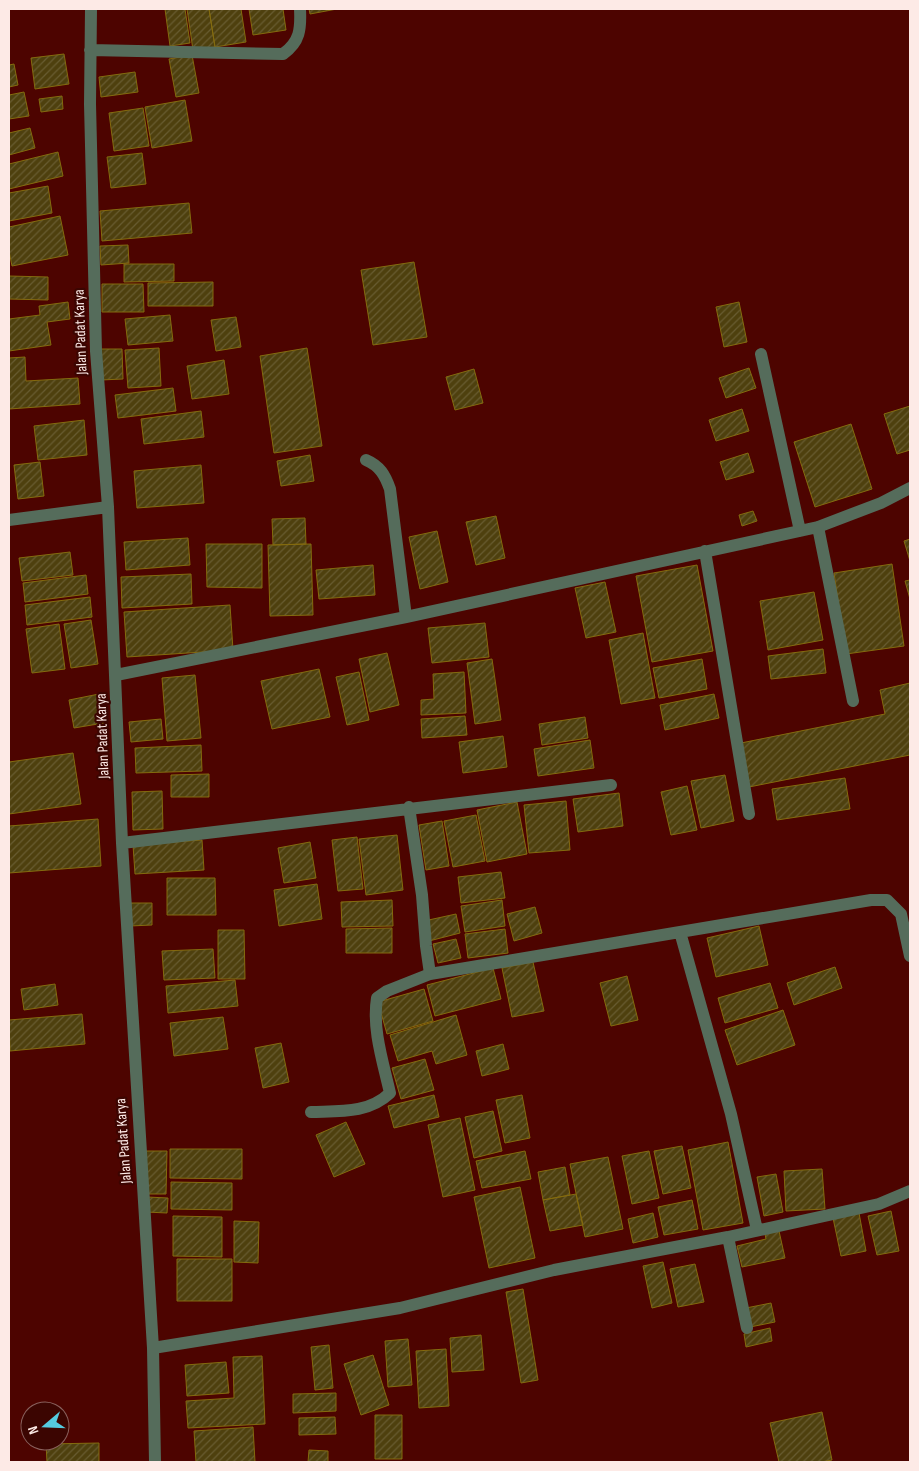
<svg xmlns="http://www.w3.org/2000/svg" width="919" height="1471" font-family="'Sofia Sans Condensed',sans-serif">
<style>
.building{fill:url(#building-hatch);stroke:#846b0e}
.lines{fill:none;stroke-linecap:round;stroke-linejoin:round}
.street{stroke:#556c5b;stroke-width:12}
.labels{text-anchor:middle;stroke-width:4.5;stroke-linejoin:round;paint-order:stroke}
.street-label{font-size:15px;fill:#fdeae6;stroke:#3b0501}
</style>
<defs>
<pattern id="building-hatch" width="6" height="6" patternUnits="userSpaceOnUse" patternTransform="scale(1.25)"><rect width="6" height="6" fill="#4e400e"/><path d="M-1 1l2-2M0 6l6-6M5 7l2-2" fill="none" stroke="#685c31"/></pattern>
</defs>
<rect width="100%" height="100%" fill="#4d0400"/>
<!-- building -->
<path class="building" d="M165,9H185L190,43L170,46Z
M187,9H209L215,47L193,50Z
M209,9H241L246,42L215,47Z
M249,9H283L286,30L253,35Z
M309,9H337L310,14Z
M64,54L69,84L35,89L31,58Z
M192,55L199,93L176,97L169,59Z
M14,64L18,85L9,87V65Z
M135,72L138,92L101,97L99,77Z
M24,92L29,116L9,119V95Z
M62,96L63,109L41,112L39,99Z
M185,100L192,141L152,148L145,107Z
M143,108L149,146L114,151L109,113Z
M30,128L35,148L9,155V133Z
M58,152L63,176L9,189V164Z
M142,153L146,184L111,188L107,157Z
M48,186L52,213L9,221V193Z
M189,203L192,233L102,241L100,211Z
M60,216L68,255L12,266L9,251V227Z
M128,245L129,263L101,265L100,246Z
M414,262L427,337L373,345L361,270Z
M124,264H174V281L124,282Z
M9,276L48,277V300L9,299Z
M213,282V306H148V283Z
M102,284H143L144,312H102Z
M68,302L70,319L47,322L51,345L9,351V319L40,315L39,306Z
M739,302L747,342L724,347L716,307Z
M170,315L173,341L128,345L125,319Z
M236,317L241,347L216,351L211,320Z
M159,348L161,386L128,388L125,350Z
M307,348L322,446L274,453L260,356Z
M100,349H122L123,379L101,380Z
M25,357L26,381L78,378L80,404L9,409V358Z
M224,360L229,394L192,399L187,366Z
M749,368L756,388L726,398L719,378Z
M474,369L483,403L455,410L446,377Z
M173,388L176,411L118,418L115,395Z
M910,406V450L897,454L884,414Z
M742,409L749,431L716,441L709,420Z
M201,411L204,437L144,444L141,419Z
M84,420L87,455L38,460L34,426Z
M851,424L872,489L815,507L794,442Z
M748,453L754,472L726,480L720,462Z
M310,455L314,481L281,486L277,461Z
M40,462L44,496L18,499L14,465Z
M201,465L204,503L137,508L134,471Z
M753,511L757,521L742,526L739,515Z
M496,516L505,558L476,565L466,522Z
M305,518L306,544L273,545L272,519Z
M437,531L448,582L420,589L409,537Z
M188,538L190,565L126,570L124,542Z
M910,539V561L904,541Z
M206,544H262V588L207,587Z
M311,544L313,615L270,616L268,545Z
M70,552L73,575L22,581L19,558Z
M892,564L904,646L846,654L834,573Z
M373,565L375,595L319,599L316,570Z
M697,565L713,651L652,662L636,576Z
M191,574L192,604L122,608L121,577Z
M86,575L88,594L25,602L23,583Z
M910,580V599L905,581Z
M605,582L616,632L586,638L575,588Z
M814,592L823,640L768,650L760,601Z
M90,597L92,617L27,625L25,605Z
M230,605L233,650L127,657L124,612Z
M91,620L98,664L71,668L64,624Z
M485,623L489,657L432,663L428,628Z
M59,624L65,669L32,673L26,629Z
M643,633L655,698L621,704L609,640Z
M823,649L826,673L771,679L768,656Z
M387,653L399,705L370,712L359,659Z
M492,659L501,720L475,724L467,663Z
M702,659L707,689L659,698L653,668Z
M319,669L330,717L272,729L261,681Z
M359,672L369,720L347,725L336,677Z
M464,672L466,713L421,715V700L434,699L433,674Z
M195,675L201,738L167,741L162,678Z
M910,683V755L749,787L741,743L885,714L880,690Z
M99,694L104,723L74,728L69,700Z
M714,694L719,718L665,730L660,705Z
M465,716L467,735L422,738L421,719Z
M585,717L588,738L542,745L539,724Z
M161,719L163,739L131,742L129,722Z
M503,736L507,767L463,773L459,742Z
M590,740L594,768L538,776L534,749Z
M201,745L202,771L136,773L135,748Z
M73,753L81,804L9,814V762Z
M209,774V797H171V775Z
M725,775L734,821L701,828L691,781Z
M845,778L850,809L777,820L772,789Z
M687,786L697,830L671,835L661,792Z
M162,791L163,829L133,830L132,792Z
M619,793L623,826L578,832L573,799Z
M566,801L570,850L529,853L524,805Z
M517,802L527,854L487,862L477,810Z
M476,815L485,861L453,867L444,821Z
M98,819L101,866L9,873V826Z
M442,821L449,866L426,870L419,825Z
M397,835L403,890L366,895L359,839Z
M357,837L363,889L338,891L332,840Z
M202,840L204,870L135,874L133,845Z
M310,842L316,878L284,883L278,848Z
M501,872L505,898L461,903L458,877Z
M167,878H215L216,915H167Z
M317,884L322,919L279,926L274,890Z
M392,900L393,926L342,927L341,902Z
M502,900L505,926L465,932L461,906Z
M130,903H152V925L130,926Z
M535,907L542,933L514,941L507,914Z
M456,914L460,933L429,941L424,921Z
M759,926L768,965L716,977L707,938Z
M392,928V953H346V929Z
M505,929L508,953L468,958L465,934Z
M218,930H244L245,979H218Z
M456,939L461,958L438,963L433,944Z
M213,949L215,978L164,980L162,951Z
M533,962L544,1011L512,1017L502,968Z
M835,967L842,988L794,1005L787,983Z
M493,968L501,999L435,1016L427,985Z
M627,976L638,1020L611,1026L600,983Z
M235,980L238,1006L168,1013L166,986Z
M770,983L778,1008L725,1023L718,998Z
M55,984L58,1005L24,1010L21,989Z
M424,989L433,1021L387,1034L378,1002Z
M783,1010L795,1045L737,1065L725,1030Z
M82,1014L85,1044L10,1051L9,1020Z
M456,1015L467,1055L436,1064L432,1051L398,1061L390,1035Z
M223,1017L228,1049L174,1056L170,1023Z
M281,1043L289,1082L263,1088L255,1048Z
M503,1044L509,1069L482,1076L476,1051Z
M425,1059L434,1090L401,1099L392,1068Z
M434,1095L439,1117L394,1128L388,1106Z
M522,1095L530,1138L505,1143L496,1100Z
M493,1111L502,1151L474,1158L465,1117Z
M460,1118L475,1190L443,1197L428,1125Z
M346,1122L365,1164L334,1177L316,1135Z
M728,1142L743,1223L703,1230L688,1150Z
M682,1146L691,1188L663,1194L654,1151Z
M170,1149H242V1179L170,1178Z
M146,1151H167L166,1194H146Z
M525,1151L531,1179L482,1188L476,1161Z
M649,1151L659,1198L632,1204L622,1156Z
M608,1157L623,1229L585,1237L570,1164Z
M565,1167L570,1195L543,1200L538,1172Z
M822,1169L825,1209L786,1211L784,1171Z
M776,1174L783,1212L764,1216L757,1177Z
M171,1182L232,1183V1210L171,1209Z
M520,1187L535,1258L489,1268L474,1197Z
M576,1194L583,1225L550,1231L543,1200Z
M147,1197L168,1198L167,1213L146,1212Z
M692,1200L698,1229L664,1235L658,1207Z
M891,1211L899,1251L877,1255L868,1216Z
M653,1213L658,1237L633,1243L628,1219Z
M859,1213L866,1251L841,1256L833,1218Z
M173,1216L222,1217V1257L173,1256Z
M234,1221L259,1222L258,1263L234,1262Z
M779,1231L785,1258L742,1267L737,1246L766,1239L765,1234Z
M177,1259H232V1301H177Z
M663,1262L672,1303L652,1308L643,1266Z
M695,1264L704,1302L678,1307L670,1269Z
M523,1289L538,1380L521,1383L506,1292Z
M771,1303L775,1322L750,1327L746,1308Z
M770,1328L772,1341L746,1347L744,1334Z
M481,1335L484,1370L452,1372L450,1338Z
M408,1339L412,1385L388,1387L385,1341Z
M329,1345L333,1388L315,1390L311,1347Z
M446,1349L449,1406L419,1408L416,1351Z
M373,1355L389,1405L361,1415L344,1364Z
M262,1356L265,1424L188,1428L186,1401L234,1398L233,1357Z
M226,1362L229,1393L187,1396L185,1365Z
M336,1393V1411L293,1413V1394Z
M822,1412L832,1460L821,1462H779L770,1423Z
M375,1415H402V1459H375Z
M335,1417L336,1434L299,1435V1418Z
M253,1427L255,1462H196L194,1431Z
M99,1443V1462H47L46,1444Z
M309,1450L328,1451V1462H308Z"/>
<g class="lines">
<!-- street -->
<path class="street" d="M91,9L90,104L96,351L108,507L122,843L153,1348L155,1462
M90,50L283,54C300,42 301,29 300,9
M761,354L800,531
M366,460C380,466 385,475 390,489L406,617
M9,520L108,507
M818,527L853,701
M705,551L749,814
M116,675L406,617L818,527L881,503L910,488
M409,807L422,895L426,946L430,974L871,900H887L901,914L910,956
M122,843L611,785
M680,932L731,1114L757,1230
M311,1112C339,1111 368,1114 390,1093C383,1062 372,1029 377,998L387,991L430,974
M728,1237L747,1328
M153,1348L400,1308L554,1270L728,1237L879,1204L910,1191"/>
</g>
<g class="labels">
<!-- street labels -->
<g class="street-label">
<text transform="translate(80 332) rotate(-92)" y="5">Jalan Padat Karya</text>
<text transform="translate(102 736) rotate(-92)" y="5">Jalan Padat Karya</text>
<text transform="translate(123 1141) rotate(-94)" y="5">Jalan Padat Karya</text>
</g>
</g>
<!-- border -->
<rect width="919" height="1471" fill="none" stroke="#fdeae6" stroke-width="20"/>
<!-- north arrow -->
<g transform="translate(45 1426) rotate(251)"><circle r="24" fill="#3b0501" stroke="#89615d"/>
<path d="M0-4L9 19L0 12L-9 19Z" fill="#55cadf"/>
<text y="-8" font-size="14" font-weight="bold" text-anchor="middle" fill="#fdeae6">N</text>
</g>
</svg>
